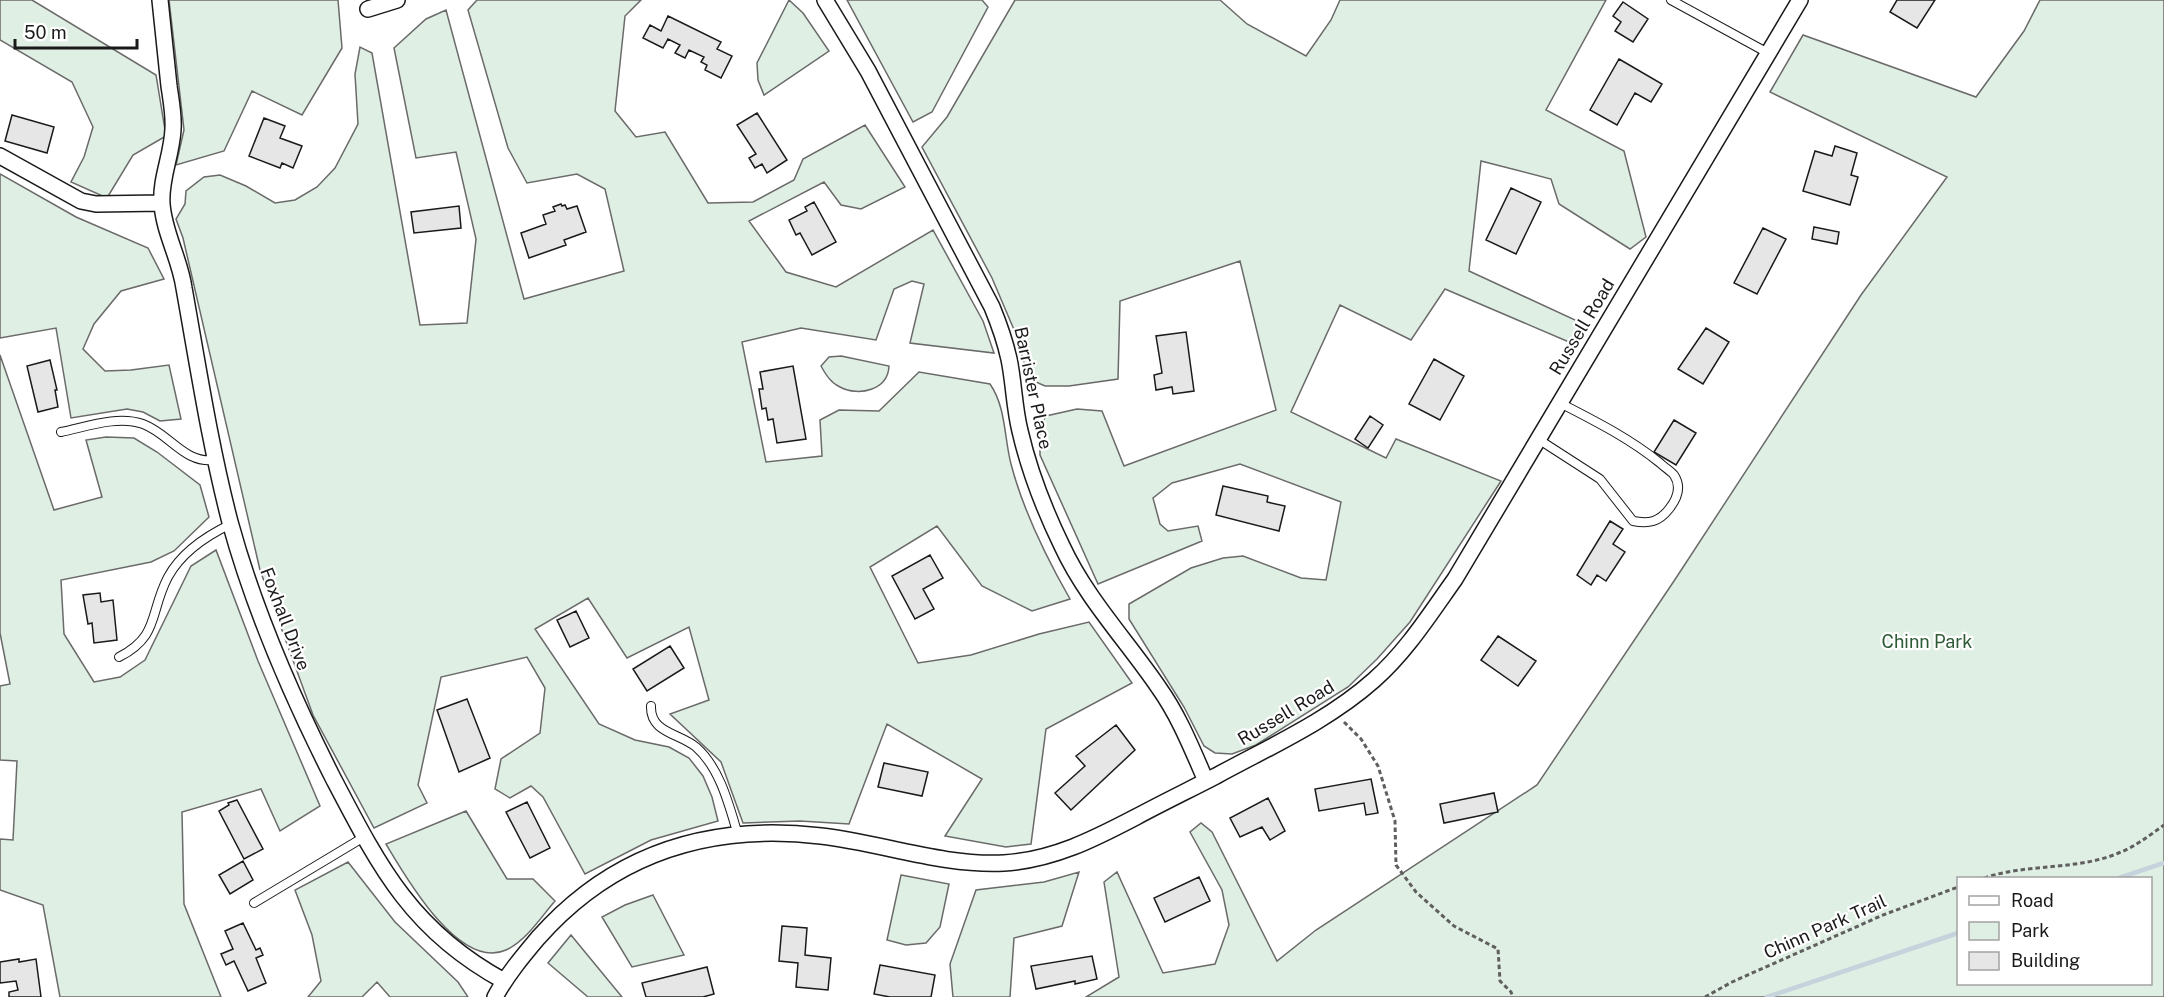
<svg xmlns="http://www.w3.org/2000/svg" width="2164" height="997" font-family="'Public Sans',sans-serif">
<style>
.green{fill:#e0efe3;stroke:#6a6a6a;stroke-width:1.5;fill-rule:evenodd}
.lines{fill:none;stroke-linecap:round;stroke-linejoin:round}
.stream{stroke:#c6d2dc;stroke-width:4.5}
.building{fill:#e6e6e6;stroke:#1a1a1a;stroke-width:1.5}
.lane-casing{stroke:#1a1a1a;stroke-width:10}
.street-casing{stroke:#1a1a1a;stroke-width:18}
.path{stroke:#5f5f5f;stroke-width:3;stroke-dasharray:4.5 3;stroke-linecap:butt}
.lane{stroke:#fff;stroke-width:8}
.street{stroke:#fff;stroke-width:15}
.labels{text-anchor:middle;stroke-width:4.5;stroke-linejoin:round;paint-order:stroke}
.street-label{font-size:18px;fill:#1a1a1a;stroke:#fff}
.park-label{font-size:18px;fill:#2b5a34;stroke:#fff}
</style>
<rect width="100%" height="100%" fill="#fff"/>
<!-- green -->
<path class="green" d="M0,0H32L156,75L166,136L133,155L107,198L71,182L84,157L93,127L72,82L0,40Z
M169,0H338L342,48L302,115L252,91L224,151L176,165L184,130Z
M477,0H641L625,16L615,111L636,137L665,132L708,203L753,202L794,180L803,159L865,125L905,187L861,209L841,205L824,182L749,221L786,272L836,287L933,230L983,321L994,353L910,343L924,284L912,281L894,289L876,340L801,328L742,342L766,462L822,456L820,420L839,410L879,411L919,372L990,384C1006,407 1004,437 1011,464C1023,510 1046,557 1070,599L1032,611L982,586L937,526L870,567L918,663L971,655L1039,634L1089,622L1132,683L1046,729L1031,844L1006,847L945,836L982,779L887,724L849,824L800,821L743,823L721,762L670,714L709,700L689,627L627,658L588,598L535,629L599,724L635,740L669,747L689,758L703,776L712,797L718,821L651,840L585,874L543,797L531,786L510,798L495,789L501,759L540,733L545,688L527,657L441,677L418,785L427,803L374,828L313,715L260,570L183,238L176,219L185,204L186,191L204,177L220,175L246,186L275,203L295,200L317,187L335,168L358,124L355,74L360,47L372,53L420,325L467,323L476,239L456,152L416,158L394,48L426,19L446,10L524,299L624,271L605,189L577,174L527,183L508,148L468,10Z
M789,0L803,13L829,51L764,95L758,80L757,63Z
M847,0H982L988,7L932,112L913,122Z
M1015,0H1220L1247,24L1306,56L1331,20L1340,0H1606L1546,110L1624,151L1646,237L1630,249L1559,204L1551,179L1481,161L1469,271L1586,325L1576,345L1445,289L1411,340L1340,305L1291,412L1386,458L1396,439L1501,481L1410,622L1377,659L1348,687L1256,745L1232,754L1215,753L1204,746L1184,707L1129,619V604L1191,568L1223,558L1243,556L1301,578L1326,580L1341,502L1240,464L1172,483L1153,498L1160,524L1168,531L1198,526L1202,541L1098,584L1040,455V427L1046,416L1077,409L1102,411L1124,466L1276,410L1240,261L1120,301L1118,379L1069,386H1045L1029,379L1015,332L992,278L922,147L947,117Z
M2040,0H2164V997H1086L1119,977L1104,882L1117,872L1163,973L1215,964L1229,925L1222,890L1190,832L1201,823L1212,832L1277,961L1316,930L1537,785L1676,578L1861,295L1947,177L1770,92L1803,35L1976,97L2024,31ZM1958,878H2150V984H1958Z
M0,174L76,217L148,248L164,279L121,291L94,324L83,349L105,371L131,370L169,365L181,419L160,421L143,412L127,409L71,418L56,328L0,338Z
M0,355L54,510L102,497L86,440L106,437L134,438L157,452L200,485L209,517L174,551L151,562L61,580L64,634L94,682L120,677L145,660L191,566L216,550L258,661L320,806L280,831L261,789L182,812L184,904L221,997H60L43,905L0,890V839L13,840L17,761L0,760V686L10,684L0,633Z
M841,356L889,366C888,390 859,397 840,387C831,383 826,375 821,366L829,357Z
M466,811L507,879H533L555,901C541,917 526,941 506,950C459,971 405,876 386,844Z
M348,862L395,922L458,982L468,997H390L377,982L362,997H308L321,981L312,935L295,890Z
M1079,872L1062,926L1014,938L1010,997H953L950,964L976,890L1044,882Z
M901,875L949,884L940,927L926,943L906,945L887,940Z
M653,895L684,955L632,967L602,917L625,905Z
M571,935L622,997H588L548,963Z"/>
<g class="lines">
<!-- stream -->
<path class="stream" d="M2119,878L2164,863
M1767,997L1958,933"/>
</g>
<!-- building -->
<path class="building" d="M1897,0H1935L1917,28L1890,12Z
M1623,2L1648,19L1633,42L1615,31L1621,22L1613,16Z
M668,16L721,42L717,49L732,56L721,78L705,70L707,65L701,62L704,57L689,50L685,58L675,53L680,45L668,39L663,48L643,38L650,25L661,31Z
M1619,59L1662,84L1651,102L1635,93L1617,125L1590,110Z
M757,113L787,160L767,173L762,164L755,168L749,158L756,154L737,125Z
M12,115L54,127L47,153L5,141Z
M264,118L285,126L280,138L302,146L293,168L282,163L280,168L249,156Z
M1835,146L1857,153L1851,175L1858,177L1850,205L1803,191L1815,151L1832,156Z
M1511,188L1541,202L1516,254L1486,240Z
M814,202L836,242L812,255L800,233L796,235L789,220L807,211L805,207Z
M561,204L562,206L565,205L567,209L577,206L586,232L564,240L566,245L529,258L521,233L546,224L543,215L555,211L553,207Z
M459,206L461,228L414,233L411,212Z
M1814,227L1839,232L1837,244L1812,239Z
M1763,228L1786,239L1757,294L1734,283Z
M1706,328L1729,342L1703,384L1678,369Z
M1186,332L1194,391L1173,394L1172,387L1156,390L1154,375L1162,373L1156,336Z
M1434,359L1464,376L1440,420L1409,404Z
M50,360L57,390H55L58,407L38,412L27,366Z
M793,366L806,439L777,443L773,419L768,420L766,408L762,409L759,389H763L760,372Z
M1370,416L1383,425L1368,448L1355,439Z
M1674,420L1696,433L1676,465L1654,452Z
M1223,486L1268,496L1267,502L1285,506L1279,531L1216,515Z
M1610,521L1623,529L1613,544L1625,552L1606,581L1597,575L1591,585L1577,575Z
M930,555L943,578L923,589L934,609L915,619L892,576Z
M100,593L101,602L113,600L117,640L94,643L92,623L88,624L83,595Z
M576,611L589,638L570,647L557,620Z
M1498,636L1536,661L1518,686L1481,660Z
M670,646L684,668L647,691L633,669Z
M467,699L490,758L459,772L437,710Z
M1116,725L1135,750L1071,810L1055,793L1085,766L1076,756Z
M884,763L928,772L922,796L878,787Z
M1371,779L1378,813L1366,815L1364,803L1319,811L1315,789Z
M1494,793L1498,812L1444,823L1440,804Z
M1268,798L1285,831L1270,840L1262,827L1240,837L1230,818Z
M237,800L263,849L244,859L219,811L229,805L228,803Z
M527,802L550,848L530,858L506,812Z
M243,861L253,880L230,894L219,875Z
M1199,877L1210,901L1165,922L1154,898Z
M243,923L256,950L260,948L263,955L256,958L266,983L248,991L234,961L226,965L221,954L233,949L225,931Z
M782,926L807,928L805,955L831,958L828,990L796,987L798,963L779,961Z
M1092,956L1097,979L1075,984V981L1036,989L1031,966Z
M19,959V962L36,959L41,997H9V992L18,990L16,981L0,983V962Z
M880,965L935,975L931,997H890L874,994Z
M707,967L714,994L703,997H646L642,983Z"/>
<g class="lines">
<!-- lane casing -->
<g class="lane-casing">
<path id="lane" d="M1671,0L1768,53
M61,432C86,427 117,415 143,424C170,434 184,464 215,460
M1538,439L1600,479L1633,521C1649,524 1659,522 1669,509C1677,499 1682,487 1674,475C1671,471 1664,467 1660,463C1629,438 1595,421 1560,403
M119,657C160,636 149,613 168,577C181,553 206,536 231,524
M651,706C650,733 679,733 696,747C720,768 729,805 738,835
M254,903L364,837"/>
</g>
<!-- street casing -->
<g class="street-casing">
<path id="street" d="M160,0C163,29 166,58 169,86C171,100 174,115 173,129C172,155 160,179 162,204C164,233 180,259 184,288C198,366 210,445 230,522C254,610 292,697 333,778C380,868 412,931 504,981
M825,0L868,71L992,307C999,324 1005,341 1009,359C1014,383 1014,407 1020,431C1029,470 1044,509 1062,546C1086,598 1127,641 1159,688C1179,716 1192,749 1206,781
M368,9L397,0
M0,156L81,201L96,204L162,203
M495,997C507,975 522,957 538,938C613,853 710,823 821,836C882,843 942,866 1004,863C1053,860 1094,839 1136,817C1162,803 1189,790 1216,776C1269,747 1328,721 1374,680C1406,652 1430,614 1455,579L1800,0"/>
</g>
<!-- path -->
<path class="path" d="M1344,722L1361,739L1378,766L1395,821L1396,865L1416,892L1454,926L1498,949L1500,981L1511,992L1513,997
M1984,878C2028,863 2078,871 2121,852C2136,846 2150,835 2164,825
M1705,997L1732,982L1883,915L1958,887"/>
<!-- lane -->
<use href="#lane" class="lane"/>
<!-- street -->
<use href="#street" class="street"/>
</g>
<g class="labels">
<!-- street labels -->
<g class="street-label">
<text transform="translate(1582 327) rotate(-59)" y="6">Russell Road</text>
<text transform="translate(1033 388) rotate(78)" y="6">Barrister Place</text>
<text transform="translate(285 619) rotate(69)" y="6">Foxhall Drive</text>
<text transform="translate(1286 713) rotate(-31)" y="6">Russell Road</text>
<text transform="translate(1825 927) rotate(-24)" y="6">Chinn Park Trail</text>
</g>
<!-- park labels -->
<g class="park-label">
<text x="1927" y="648">Chinn Park</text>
</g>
</g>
<!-- legend -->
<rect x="1957" y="877" width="195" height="108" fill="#ffffff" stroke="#a3a3a3" stroke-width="1.5"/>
<rect x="1969" y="896" width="30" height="9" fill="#ffffff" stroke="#a3a3a3" stroke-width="1.5"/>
<text x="2011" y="907" font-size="18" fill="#1a1a1a">Road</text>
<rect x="1969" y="922" width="30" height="18" fill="#e0efe3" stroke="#a3a3a3" stroke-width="1.5"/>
<text x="2011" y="937" font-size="18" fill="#1a1a1a">Park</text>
<rect x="1969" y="952" width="30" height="18" fill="#e6e6e6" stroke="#a3a3a3" stroke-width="1.5"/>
<text x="2011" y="967" font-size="18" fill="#1a1a1a">Building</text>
<!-- scale -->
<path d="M15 39v9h122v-9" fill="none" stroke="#1a1a1a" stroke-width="3"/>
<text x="24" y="39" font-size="18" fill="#1a1a1a" stroke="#ffffff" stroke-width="4.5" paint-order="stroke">50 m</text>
</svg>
